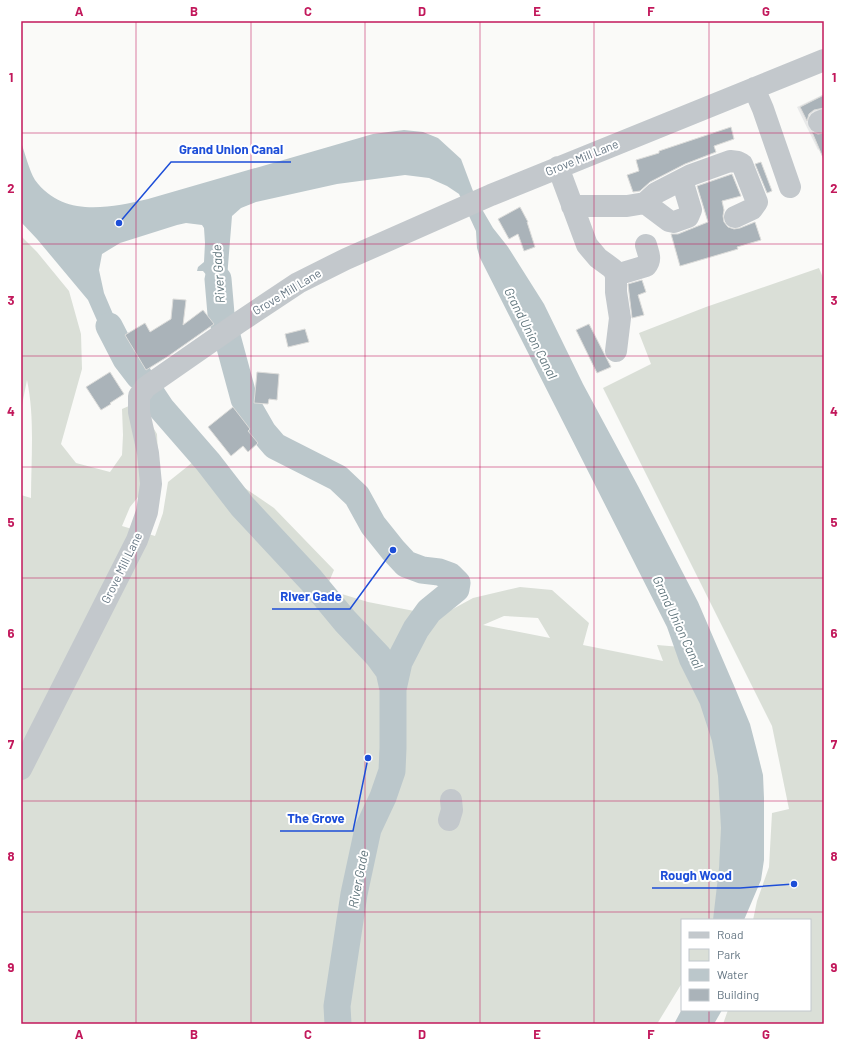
<svg xmlns="http://www.w3.org/2000/svg" width="845" height="1045" font-family="Barlow,sans-serif">
<style>
.built{fill:#e8e9e9}
.green{fill:#dadfd7;fill-rule:evenodd}
.water{fill:#bbc7cb}
.lines{fill:none;stroke-linecap:round;stroke-linejoin:round}
.river{stroke:#bbc7cb;stroke-width:27}
.building{fill:#aab3b9;stroke:#dcdcda}
.minor{stroke:#c3c8cc;stroke-width:22}
.grid{fill:none;stroke:#c2185b;stroke-width:1;stroke-opacity:0.55}
.labels{text-anchor:middle;stroke-width:4;stroke-linejoin:round;paint-order:stroke}
.street-label{font-size:12px;fill:#657683;stroke:#fff}
.water-label{font-size:13px;font-style:italic;fill:#60757c;stroke:#fff}
.leader{fill:none;stroke:#1d4ed8;stroke-width:1.5}
.callout-dot{fill:#1d4ed8;stroke:#fff;stroke-width:1.5}
.callout-label{font-size:13px;text-anchor:middle;font-weight:bold;fill:#1d4ed8;stroke:#fff;stroke-width:4;stroke-linejoin:round;paint-order:stroke}
.neatline{fill:none;stroke:#c2185b;stroke-width:1.5}
.grid-label{font-size:13px;text-anchor:middle;font-weight:bold;fill:#c2185b}
</style>
<rect width="100%" height="100%" fill="#fafaf8"/>
<!-- built -->
<path class="built" d="M824,94V147L818,150L797,107Z"/>
<!-- green -->
<path class="green" d="M21,236L37,252L69,291L81,334L82,369L61,444L76,463L110,472L122,455L123,435L122,409L138,402L157,434L158,457L147,486L130,507L122,526L155,536L163,513L168,482L193,462L213,486L239,484L274,508L334,570L328,584L322,588L368,602L440,616L473,598L520,587L552,590L589,623L583,645L663,661L657,645L681,647L717,738L724,822L714,920H682V983L657,1024H21V495L31,498C31,459 35,418 27,380L21,410ZM504,616L538,618L550,638L483,625Z
M819,268L824,280V1024H723L728,1010H810V920H753L757,901L769,867L772,813L789,809L772,726L603,388L651,364L639,333L706,307Z"/>
<!-- water -->
<path class="water" d="M404,130L423,132L438,138L461,159L476,199L493,228L508,247L544,304L583,384L638,486L698,602L735,688L750,724L757,751L763,775L764,798V860L761,880L744,920H713L719,868L721,828L718,776L712,741L700,704L680,664L667,627L480,258L477,248L476,231L459,194L447,186L429,178L405,175L337,184L256,202L241,208L232,216L227,278V309L221,314L213,316L208,277L203,271H197L198,267L204,262L205,243L204,228L202,225L186,223L177,225L120,243L102,254L99,270L104,293L130,354L126,359L119,360L99,325L88,300L37,239L21,222V142C25,153 29,170 35,180C63,218 109,208 148,199L373,134Z
M682,1009V1010H722L714,1024H674Z"/>
<g class="lines">
<!-- river -->
<path class="river" d="M218,279L221,314L244,399L263,432L275,446L338,478L357,496L373,525L393,550L406,564L422,570L439,572L450,576L457,583L456,589L429,611L416,629L399,662L393,689V748L392,771L383,797L368,829L354,894L337,1006L338,1024
M109,326L126,359L139,376
M151,393L161,408L208,462L242,506L311,580L345,621L378,656L389,671L393,689"/>
</g>
<!-- building -->
<path class="building" d="M824,95V108L814,110L809,114L807,121L800,107Z
M731,127L734,139L714,146L716,152L685,164L650,182L640,191L633,192L627,175L639,171L636,160L659,153V151Z
M812,132L818,134L824,133V160Z
M761,162L772,191L767,193L755,164Z
M732,174L741,196L722,201L724,210L723,216L724,222L728,227L734,229L740,228L755,222L761,240L737,247L738,249L680,266L671,234H678L708,222L697,186Z
M520,207L528,222H527L535,247L524,251L518,234L509,239L498,219Z
M642,280L646,292L638,295L644,315L632,318L628,284Z
M173,299L186,300L183,325L203,310L214,324L167,357L146,370L125,335L145,323L150,332L171,319Z
M589,324L611,367L597,373L576,330Z
M305,329L309,342L288,347L285,334Z
M110,372L124,394L110,403L111,404L101,410L86,387Z
M257,372L279,374L277,400L269,399L268,404L254,403Z
M233,407L250,429L248,431L258,443L248,452L243,446L231,456L208,427Z"/>
<g class="lines">
<!-- minor -->
<path class="minor" d="M754,88L763,109L790,187
M819,122L824,120
M558,167L587,245L598,258L613,269L616,275V292L620,318L616,351
M645,203L669,221L674,222L688,217L691,210L682,180
M572,206H627L645,203L656,193L691,175L730,161L738,162L742,164L757,202L752,209L735,217
M616,275L646,266C652,259 648,253 646,245
M21,769L137,540L147,512L151,484L148,453L139,412V396L146,387L238,323L298,283L346,259L491,195L824,60
M449,820L452,810L451,800"/>
</g>
<!-- grid -->
<path class="grid" d="M136,21V1024M251,21V1024M365,21V1024M480,21V1024M594,21V1024M709,21V920M21,133H824M21,244H824M21,356H824M21,467H824M21,578H824M21,689H824M21,801H824M21,912H824M709,1010V1024"/>
<g class="labels">
<!-- street labels -->
<g class="street-label">
<text transform="translate(582 158) rotate(-22)" y="4">Grove Mill Lane</text>
<text transform="translate(287 292) rotate(-31)" y="4">Grove Mill Lane</text>
<text transform="translate(122 568) rotate(-64)" y="4">Grove Mill Lane</text>
</g>
<!-- water labels -->
<g class="water-label">
<text transform="translate(218 274) rotate(-94)" y="5">River Gade</text>
<text transform="translate(531 333) rotate(63)" y="5">Grand Union Canal</text>
<text transform="translate(678 622) rotate(65)" y="5">Grand Union Canal</text>
<text transform="translate(358 879) rotate(-79)" y="5">River Gade</text>
</g>
</g>
<!-- callouts -->
<path class="leader" d="M119 223L171 162H291M393 550L350 609H272M368 758L353 831H280M794 884L740 888H652"/>
<g class="callout-dot">
<circle cx="119" cy="223" r="4"/>
<circle cx="393" cy="550" r="4"/>
<circle cx="368" cy="758" r="4"/>
<circle cx="794" cy="884" r="4"/>
</g>
<g class="callout-label">
<text x="231" y="154">Grand Union Canal</text>
<text x="311" y="601">River Gade</text>
<text x="316" y="823">The Grove</text>
<text x="696" y="880">Rough Wood</text>
</g>
<!-- border -->
<rect width="845" height="1045" fill="none" stroke="#ffffff" stroke-width="44"/>
<!-- legend -->
<rect x="681" y="919" width="130" height="92" fill="#ffffff" stroke="#c1c8cd"/>
<rect x="689" y="932" width="20" height="6" fill="#c3c8cc" stroke="#c1c8cd"/>
<text x="717" y="939" font-size="12" fill="#657683">Road</text>
<rect x="689" y="949" width="20" height="12" fill="#dadfd7" stroke="#c1c8cd"/>
<text x="717" y="959" font-size="12" fill="#657683">Park</text>
<rect x="689" y="969" width="20" height="12" fill="#bbc7cb" stroke="#c1c8cd"/>
<text x="717" y="979" font-size="12" fill="#657683">Water</text>
<rect x="689" y="989" width="20" height="12" fill="#aab3b9" stroke="#c1c8cd"/>
<text x="717" y="999" font-size="12" fill="#657683">Building</text>
<rect x="22" y="22" width="801" height="1001" class="neatline"/>
<g class="grid-label">
<text x="79" y="16">A</text>
<text x="194" y="16">B</text>
<text x="308" y="16">C</text>
<text x="422" y="16">D</text>
<text x="537" y="16">E</text>
<text x="651" y="16">F</text>
<text x="766" y="16">G</text>
<text x="11" y="82">1</text>
<text x="834" y="82">1</text>
<text x="11" y="193">2</text>
<text x="834" y="193">2</text>
<text x="11" y="305">3</text>
<text x="834" y="305">3</text>
<text x="11" y="416">4</text>
<text x="834" y="416">4</text>
<text x="11" y="527">5</text>
<text x="834" y="527">5</text>
<text x="11" y="638">6</text>
<text x="834" y="638">6</text>
<text x="11" y="749">7</text>
<text x="834" y="749">7</text>
<text x="11" y="861">8</text>
<text x="834" y="861">8</text>
<text x="11" y="972">9</text>
<text x="834" y="972">9</text>
<text x="79" y="1039">A</text>
<text x="194" y="1039">B</text>
<text x="308" y="1039">C</text>
<text x="422" y="1039">D</text>
<text x="537" y="1039">E</text>
<text x="651" y="1039">F</text>
<text x="766" y="1039">G</text>
</g>
</svg>
